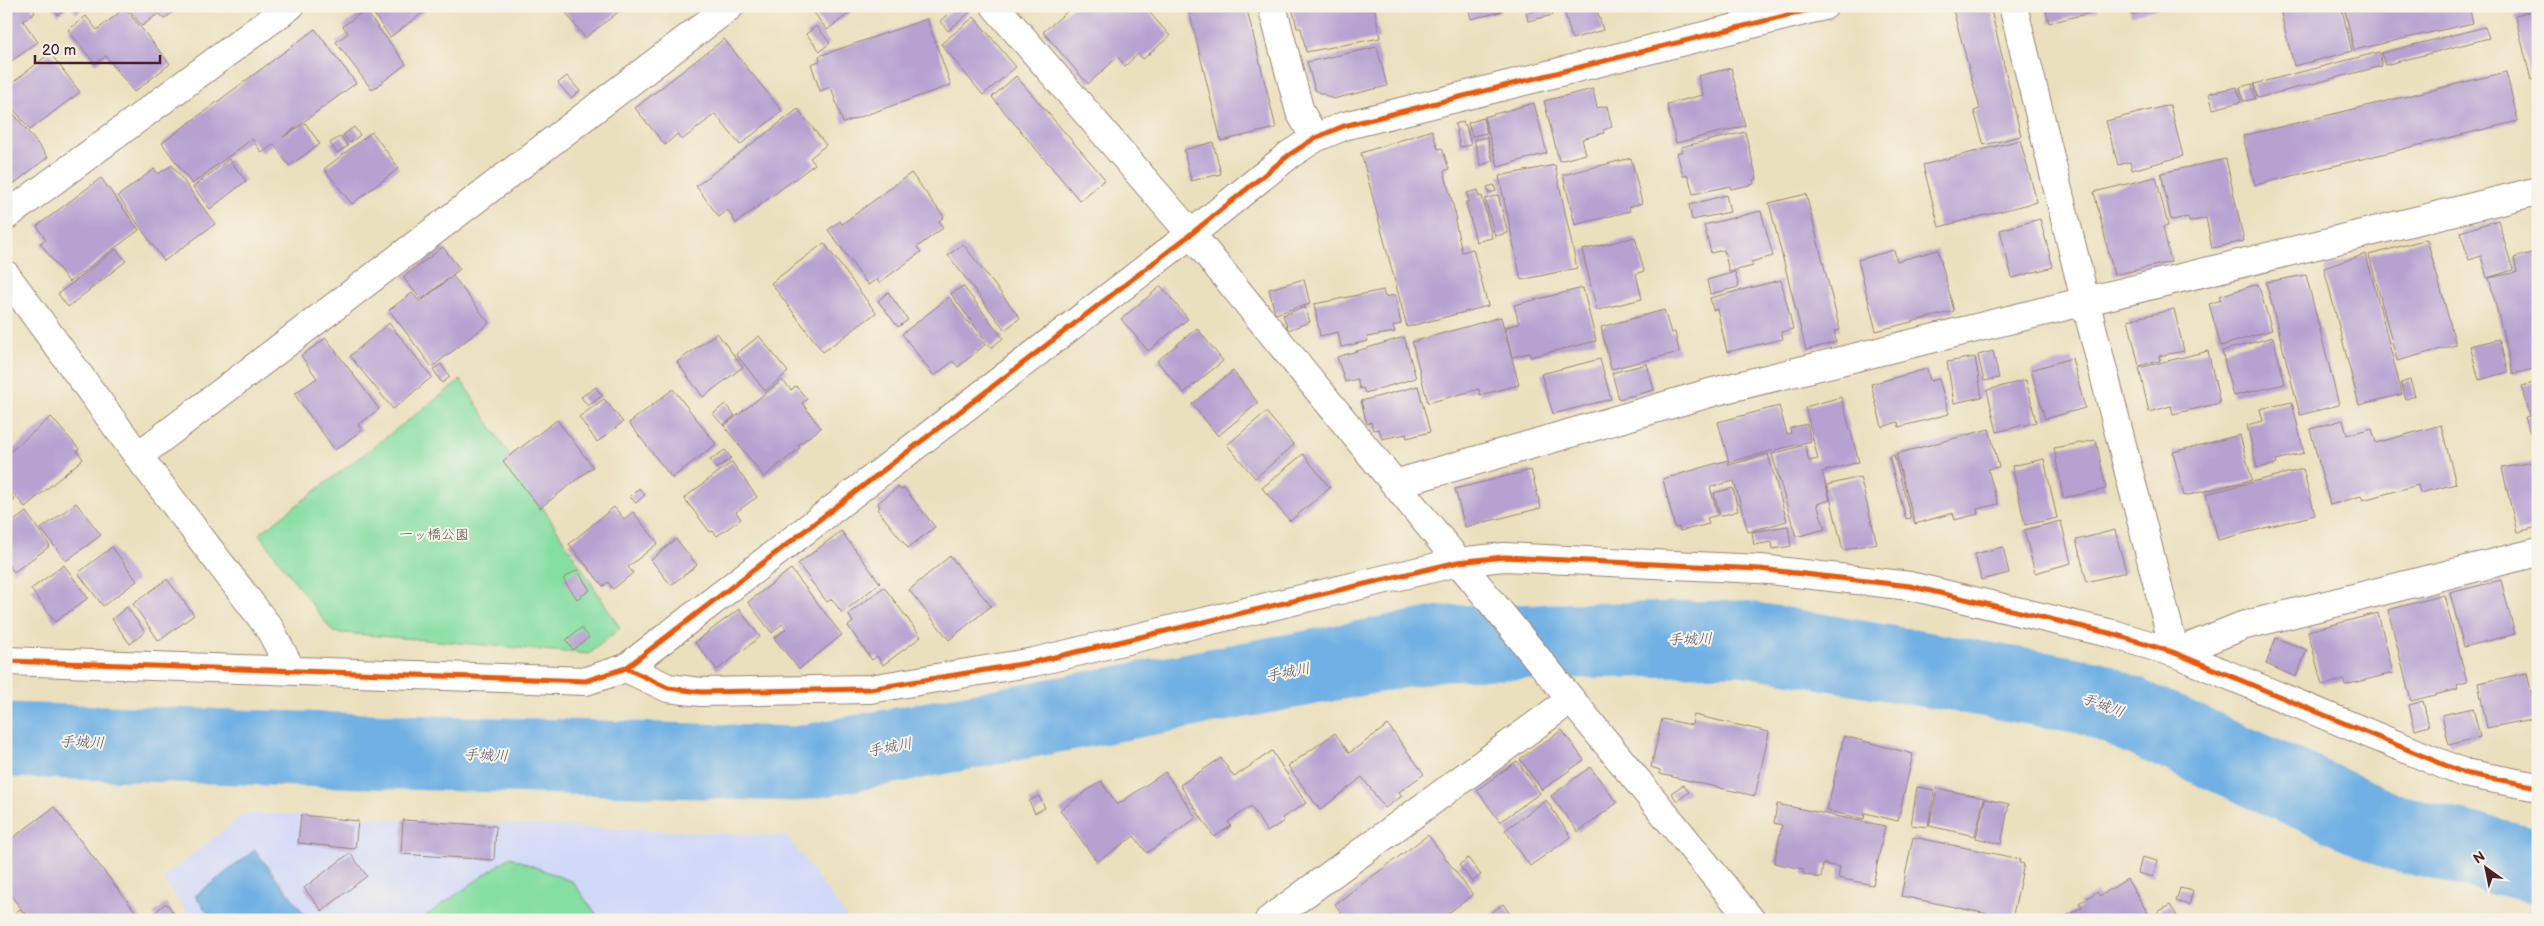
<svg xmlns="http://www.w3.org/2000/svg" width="2544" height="926" font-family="'Balsamiq Sans','Klee One',sans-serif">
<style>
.built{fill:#d1d9f9}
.green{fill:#85dea2;stroke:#687e66}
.water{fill:#6fb0e4;stroke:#5c6888}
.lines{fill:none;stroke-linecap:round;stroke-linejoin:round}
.river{stroke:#6fb0e4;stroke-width:75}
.building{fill:#b6a1d1}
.minor-casing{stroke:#9a8074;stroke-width:30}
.minor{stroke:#fff;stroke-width:28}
.cycleway-casing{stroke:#f7f3e8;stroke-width:8}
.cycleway{stroke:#e8590c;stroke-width:5}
.labels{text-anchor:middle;stroke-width:4;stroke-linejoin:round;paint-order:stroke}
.park-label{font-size:14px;fill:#594f49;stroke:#f7f3e8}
.water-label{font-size:15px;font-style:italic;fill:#57526c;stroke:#f7f3e8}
</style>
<rect width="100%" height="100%" fill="#f7f3e8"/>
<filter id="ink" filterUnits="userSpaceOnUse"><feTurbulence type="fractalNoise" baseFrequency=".02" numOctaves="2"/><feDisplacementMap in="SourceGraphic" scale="10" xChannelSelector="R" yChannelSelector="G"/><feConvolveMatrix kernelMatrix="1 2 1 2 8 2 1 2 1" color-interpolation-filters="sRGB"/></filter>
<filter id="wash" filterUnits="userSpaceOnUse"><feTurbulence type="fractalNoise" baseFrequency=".0096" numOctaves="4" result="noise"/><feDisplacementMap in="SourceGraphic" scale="20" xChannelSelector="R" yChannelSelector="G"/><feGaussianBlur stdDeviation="1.12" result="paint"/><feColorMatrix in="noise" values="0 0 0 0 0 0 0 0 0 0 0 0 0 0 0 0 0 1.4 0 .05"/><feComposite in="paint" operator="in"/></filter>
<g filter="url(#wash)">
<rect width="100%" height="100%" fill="#ebe0bd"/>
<!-- built -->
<path class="built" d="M247,813L787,836L849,920H193L162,878Z"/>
<!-- green -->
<path class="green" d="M461,380L620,628L589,654L333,632L259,534Z
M510,857L573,882L600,920H420Z"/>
<!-- water -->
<path class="water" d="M255,850L309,920H213L195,896Z"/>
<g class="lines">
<!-- river -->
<path class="river" d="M6,740L796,764L1442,643L1743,638L2093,698L2397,833L2538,866"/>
</g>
<g id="blocks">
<!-- building -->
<path class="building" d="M6,6H31L35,13L23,21L38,42L6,65Z
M52,6H69L58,15Z
M71,6H87L76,14Z
M126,6H181L164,19L159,13L142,26Z
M368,6H432L390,37Z
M561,6H626L585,38Z
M809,6H859L827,30Z
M957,6H965L970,12L948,31L940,21Z
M1074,6H1144L1170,36L1143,59L1138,54L1125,66L1118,57L1088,84L1043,32Z
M1188,6H1246L1276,128L1221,141Z
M1292,6H1374L1380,38L1306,52L1301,28H1297Z
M1468,6H1500L1501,12L1471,19Z
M1563,6H1596L1603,30L1572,39Z
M1952,6H1990L2021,136L1984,145L1974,111L1980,109Z
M2045,6H2097L2098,11L2049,23Z
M2129,6H2164V7L2131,15Z
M2279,6H2341L2352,51L2294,66Z
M2344,6H2469L2473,23L2354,50Z
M1551,7L1553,15L1528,21L1526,13Z
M125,8L170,64L134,92L106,56L95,64L68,30L86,16L97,30Z
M365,10L406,64L372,90L336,42L348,33L343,26Z
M2538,10V78L2531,80L2515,15Z
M974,17L1016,67L983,95L941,44Z
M927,19L951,85L843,123L831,87L820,91L811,64L820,61L819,56Z
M816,26L830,43L820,51L806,34Z
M2485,27L2489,38L2385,65L2381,53Z
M315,29L356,83L283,137L305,123L320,144L289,166L274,144L262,153L252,139L192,184L162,143Z
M724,39L782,111L740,145L715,114L682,140L677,134L665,145L635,108Z
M1377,47L1387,86L1333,99L1315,90L1307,62Z
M2379,52L2382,66L2257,98L2254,84Z
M50,53L80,92L30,130L6,99V88Z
M1731,68L1745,126L1676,143L1667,104L1703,95L1698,76Z
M2506,72L2518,121L2255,185L2243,136Z
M567,76L580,91L571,98L558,83Z
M1016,76L1105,179L1080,201L992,97Z
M2252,84L2255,99L2243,101L2240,87Z
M2237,87L2241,102L2213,109L2209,93Z
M1593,89L1597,108L1607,106L1612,127L1603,130L1604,133L1582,139L1586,154L1559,161L1544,101Z
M1534,103L1547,153L1498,167L1484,117Z
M6,104L48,157L12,185L6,179Z
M2170,105L2183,156L2132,170L2130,162L2118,165L2106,121Z
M798,109L826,145L810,158L815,164L736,223L728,210L719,217L696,186Z
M1483,118L1487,133L1472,136L1468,123Z
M1463,122L1464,125H1466L1471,145L1460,147L1455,124Z
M354,127L360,135L350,143L343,135Z
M1432,130L1438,149L1442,148L1449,169L1444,171L1457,220L1455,221L1462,252L1473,249L1488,306L1407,327L1361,153Z
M372,132L399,168L352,204L324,169Z
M1745,132L1757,179L1753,180L1754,184L1731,189L1730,186L1693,194L1688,175L1683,176L1677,153L1683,151L1681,147Z
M341,136L348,146L337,153L330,143Z
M1487,137L1493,161L1481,165L1474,140Z
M2020,140L2037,202L1939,227L1923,165Z
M1213,142L1221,174L1191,181L1184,150Z
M1631,158L1642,203L1629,207L1630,211L1575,225L1563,175Z
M229,159L246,181L210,209L193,187Z
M2226,159L2244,241L2212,248L2206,218L2189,222L2188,217L2171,220L2161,173Z
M172,165L215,224L164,261L118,196L154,169L158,174Z
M1555,165L1577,268L1521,280L1499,176Z
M911,173L944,217L939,221L943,228L917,247L921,252L879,283L877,279L868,285L828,230L840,221L842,224Z
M2156,177L2168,226L2163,227L2171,262L2114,275L2094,192Z
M101,178L139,230L69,282L40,243L46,240L37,226Z
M1494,185L1496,191L1489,193L1487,187Z
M1478,190L1479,197L1482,196L1492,238L1476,242L1466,202L1469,201L1467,193Z
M1806,194L1840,330L1834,331L1836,342L1806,350L1769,203Z
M1498,195L1508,233L1495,236L1485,199Z
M1726,195L1730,212L1692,220L1689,205Z
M1761,211L1773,256L1751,262L1753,266L1729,272L1724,250L1711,253L1704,225Z
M2040,219L2053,267L2012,278L2000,230Z
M2498,220L2513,270L2487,278L2481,256L2469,260L2460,232Z
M1635,237L1644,271L1636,274L1642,299L1597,310L1582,250Z
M2427,239L2456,345L2397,361L2369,255Z
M824,243L876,313L823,352L771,283Z
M963,244L1020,318L1005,330L948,255Z
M443,247L460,269L421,300L403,277Z
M116,249L126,261L68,307L58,294Z
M1894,250L1897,261L1938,250L1954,311L1876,331L1858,260Z
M2538,251V368L2513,374L2489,278L2517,272L2514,258Z
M2366,254L2402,394L2359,405L2324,268Z
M1735,272L1739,287L1710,294L1707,280Z
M2306,275L2339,405L2300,415L2266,282Z
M453,276L489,323L432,367L389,310L412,293L420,302Z
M1304,279L1310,304L1275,314L1269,289Z
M1781,280L1793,329L1781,332L1783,339L1727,352L1717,309L1713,310L1710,298Z
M2258,284L2272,330L2221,346L2209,304L2221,300L2219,296Z
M963,286L1003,338L991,348L951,294Z
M1161,286L1188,319L1148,351L1121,319Z
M1583,288L1596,341L1530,357L1529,353L1512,357L1505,327L1519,324L1514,305Z
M1383,290L1385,297L1395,295L1401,324L1393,326L1395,332L1367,337L1368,341L1341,347L1338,332L1320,336L1314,304Z
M888,292L908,320L898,327L878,301Z
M949,297L985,345L958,367L953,361L934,376L902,334Z
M1305,307L1310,322L1288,330L1283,315Z
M2174,309L2184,351L2159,356L2160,361L2139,366L2128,320Z
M1664,310L1671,333L1675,332L1679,352L1611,369L1601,327Z
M1501,317L1519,385L1480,395L1479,389L1428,403L1412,342Z
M389,323L432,377L393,409L350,356Z
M1197,328L1223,361L1184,393L1157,361Z
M717,333L743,367L703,397L677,362Z
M759,336L788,372L765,391L736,354Z
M1404,337L1416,378L1365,393L1363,388L1360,389L1357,379L1345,382L1337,357Z
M2273,337L2285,384L2233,396L2222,351Z
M326,338L379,409L358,425L362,430L335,450L294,394L317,378L301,356Z
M2499,339L2508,372L2479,380L2470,346Z
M1993,351L1999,378L1984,381L1978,355Z
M2208,351L2220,403L2173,414L2171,406L2149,412L2139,368Z
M1975,357L1982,397L1954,403L1947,362Z
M2072,358L2085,408L2045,419L2031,370Z
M1600,359L1611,399L1553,414L1541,374Z
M441,364L450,377L442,383L433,369Z
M1647,364L1654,390L1619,399L1612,373Z
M1927,369L1930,381L1939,379L1949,414L1899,427L1898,422L1882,427L1871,384Z
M1233,371L1258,403L1218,436L1192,404Z
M782,380L791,390L796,386L807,399L802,403L821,428L798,445L800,448L764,477L724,426Z
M2026,380L2036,422L1997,432L1987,390Z
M2410,380L2415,396L2406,399L2401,383Z
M2538,382V431L2530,433L2525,417L2530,416L2522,386Z
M1418,386L1430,432L1407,438L1406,434L1382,439L1379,429L1373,430L1371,422L1367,424L1361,401Z
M596,387L602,396L588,406L581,397Z
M673,389L716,444L672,478L629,423Z
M1841,397L1859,462L1822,472L1830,500L1817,504L1825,529L1796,537L1772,454L1805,445L1809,461L1818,459L1805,407Z
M604,399L623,422L597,442L579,417Z
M2292,402L2304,453L2276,460L2277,464L2257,468L2247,425L2263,421L2260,409Z
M725,404L735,416L723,425L713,414Z
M1779,406L1787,434L1791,433L1790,428L1807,424L1811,441L1729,462L1718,422Z
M1266,412L1294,445L1255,478L1227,445Z
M51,417L79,449L77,451L83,459L25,507L6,485V455Z
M557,420L593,467L540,508L503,461Z
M2343,420L2347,435L2372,428L2376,443L2441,425L2456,484L2420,493L2418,485L2363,500L2361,496L2330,505L2310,429Z
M1989,429L1999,467L1988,469L1998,504L1977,509L1978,514L1955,520L1953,513L1915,524L1896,454Z
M2538,434V449L2533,450L2532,435Z
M2240,435L2252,480L2184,496L2173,452Z
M2096,440L2106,489L2063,498L2054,448Z
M725,450L731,458L716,469L710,460Z
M1303,454L1330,488L1290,521L1262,488Z
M1768,454L1787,521L1748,532L1734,481L1710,487L1718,515L1707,518L1709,524L1680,531L1679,527L1675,528L1663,479L1728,460L1729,465Z
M1894,455L1911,518L1906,519L1889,457Z
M2044,459L2057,518L2025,525L2012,466Z
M732,462L757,497L736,512L741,519L717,536L713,531L710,532L684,498Z
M2533,462L2538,483V527L2517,532L2502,468Z
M2303,469L2315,515L2218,540L2206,494Z
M1531,470L1541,508L1465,527L1455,489Z
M1860,477L1877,543L1843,550L1827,485Z
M898,487L901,490L904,488L935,527L908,548L877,509L880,507L878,503Z
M6,488L15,500L6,506Z
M639,488L645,495L636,503L630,497Z
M1733,488L1738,511L1720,516L1714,493Z
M76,503L101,535L66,561L41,529Z
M614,507L624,519L633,512L658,543L628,567L633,573L613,589L608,582L603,586L569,544Z
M26,512L50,546L14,572L6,562V527Z
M2061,521L2071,563L2035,573L2024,530Z
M1788,526L1791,546L1773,549L1772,542L1754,545L1752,532Z
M2115,530L2126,572L2087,582L2076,540Z
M841,531L880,583L842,613L832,599L827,602L798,564Z
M676,539L697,565L671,585L651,560Z
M112,547L137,581L103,606L78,573Z
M2003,547L2009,573L1981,580L1975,554Z
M950,556L991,606L949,640L909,590Z
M64,565L88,598L55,622L31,589Z
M791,569L842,635L799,669L774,638L786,629L782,624L772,633L748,602Z
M577,570L590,590L577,599L563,579Z
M167,579L194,615L159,641L133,604Z
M2501,580L2515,634L2464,647L2450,593Z
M884,587L921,637L883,665L877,656L872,660L848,626L853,622L848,614Z
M2444,595L2467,682L2457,685L2458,689L2411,701L2388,610Z
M127,607L145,632L130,644L112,619Z
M739,609L760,637L717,670L695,642Z
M2378,613L2393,673L2345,685L2344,680L2322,685L2308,631Z
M581,628L589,637L573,650L566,640Z
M2276,638L2307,650L2296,677L2266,664Z
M2527,673L2537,718L2487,728L2478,683Z
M2423,701L2429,726L2415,730L2409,705Z
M2473,708L2480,737L2449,745L2442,715Z
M1694,715L1769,732L1755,796L1660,774V770L1651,767L1662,719L1692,725Z
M1388,725L1424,774L1399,792L1402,796L1385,808L1362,777L1320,810L1288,766L1335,733L1349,753Z
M1562,730L1584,760L1542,790L1520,759Z
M1844,736L1913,754L1898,821L1865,813L1864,819L1827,811Z
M1272,751L1306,803L1282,818L1284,821L1267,832L1251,806L1228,822L1231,826L1214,837L1180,785L1221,758L1234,777Z
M1517,761L1540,793L1500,822L1477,790Z
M1590,767L1617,803L1578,832L1551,796Z
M1165,772L1196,818L1147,853L1134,836L1097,862L1060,810L1101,781L1117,805Z
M1683,785L1689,792L1677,801L1671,793Z
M1917,787L1934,790L1928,827L1911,825Z
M1937,788L1984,798L1975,836L1929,826Z
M1039,796L1045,808L1035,813L1029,801Z
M1985,799L2009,804L2001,844L1976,838Z
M1546,800L1571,837L1530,866L1505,830Z
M1777,804L1885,826L1873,885L1838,878L1840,867L1823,864L1821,878L1803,874V869L1774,863L1782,825L1774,823Z
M54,807L142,920H30L6,889V843Z
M301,815L358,821L355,849L298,843Z
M403,820L496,826L494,860L401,854Z
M1428,835L1473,895L1439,920H1346L1335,904Z
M1913,837L2020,859L2019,863L2024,864L2012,919L1901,896Z
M350,853L367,876L322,911L304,888Z
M2142,857L2157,861L2153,877L2138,873Z
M1468,858L1481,875L1472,882L1459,865Z
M2127,879L2152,920H2059L2082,907L2079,903L2097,892L2100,896Z
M2180,888L2193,891L2189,905L2176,901Z
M166,903L179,920H158L153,914Z
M1503,904L1514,920H1497L1492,912Z
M2170,905L2177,916L2171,920H2161L2156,913Z
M20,909L29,920H15L18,918L15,913Z"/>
</g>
</g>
<g filter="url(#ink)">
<use href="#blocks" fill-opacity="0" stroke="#9a8074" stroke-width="1"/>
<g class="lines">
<!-- minor casing -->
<g class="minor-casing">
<path id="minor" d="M995,6L1191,234L1751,920
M1272,6L1300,112L1315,138
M2013,6L2085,300L2175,653L2242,626L2538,552
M6,216L290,6
M6,275L138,456L270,629L291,670
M138,456L730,6
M1395,484L1713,392L2538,191
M6,661L586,681L626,668L1191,234L1289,155L1315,138L1344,126L1824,6
M626,668L668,688L701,692L870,689L1034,662L1458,562L1504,557L1760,569L1910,586L2113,634L2175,653L2464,773L2538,787
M1269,920L1570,700"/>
</g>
<!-- minor -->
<use href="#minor" class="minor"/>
<!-- cycleway casing -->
<g class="cycleway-casing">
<path id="cycleway" d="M6,661L586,681L626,668L1191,234L1289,155L1315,138L1344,126L1824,6
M626,668L668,688L701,692L870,689L1034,662L1458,562L1504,557L1760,569L1910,586L2113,634L2175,653L2464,773L2538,787"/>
</g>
<!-- cycleway -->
<use href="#cycleway" class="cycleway"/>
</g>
</g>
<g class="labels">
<!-- park labels -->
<g class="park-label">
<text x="434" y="539">一ッ橋公園</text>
</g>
<!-- water labels -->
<g class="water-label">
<text transform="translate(1690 639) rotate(-1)" y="5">手城川</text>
<text transform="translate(1288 672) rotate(-11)" y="5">手城川</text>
<text transform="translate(2103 705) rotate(20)" y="5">手城川</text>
<text transform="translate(82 742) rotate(2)" y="5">手城川</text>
<text transform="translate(890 747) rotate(-11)" y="5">手城川</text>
<text transform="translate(486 755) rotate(2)" y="5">手城川</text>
</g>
</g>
<!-- margin -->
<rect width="2544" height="926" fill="none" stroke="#f7f3e8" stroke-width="25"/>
<!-- north arrow -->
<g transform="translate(2486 868) rotate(327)" stroke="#f7f3e8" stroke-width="4" paint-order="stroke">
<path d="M0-4L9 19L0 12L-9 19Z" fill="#4a1f2b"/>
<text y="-8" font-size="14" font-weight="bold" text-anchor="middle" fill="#4a1f2b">N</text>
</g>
<!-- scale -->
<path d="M35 55v8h125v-8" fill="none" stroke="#4a1f2b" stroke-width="2.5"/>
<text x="42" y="55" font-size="15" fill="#4a1f2b" stroke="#f7f3e8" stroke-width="4" paint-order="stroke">20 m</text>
</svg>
